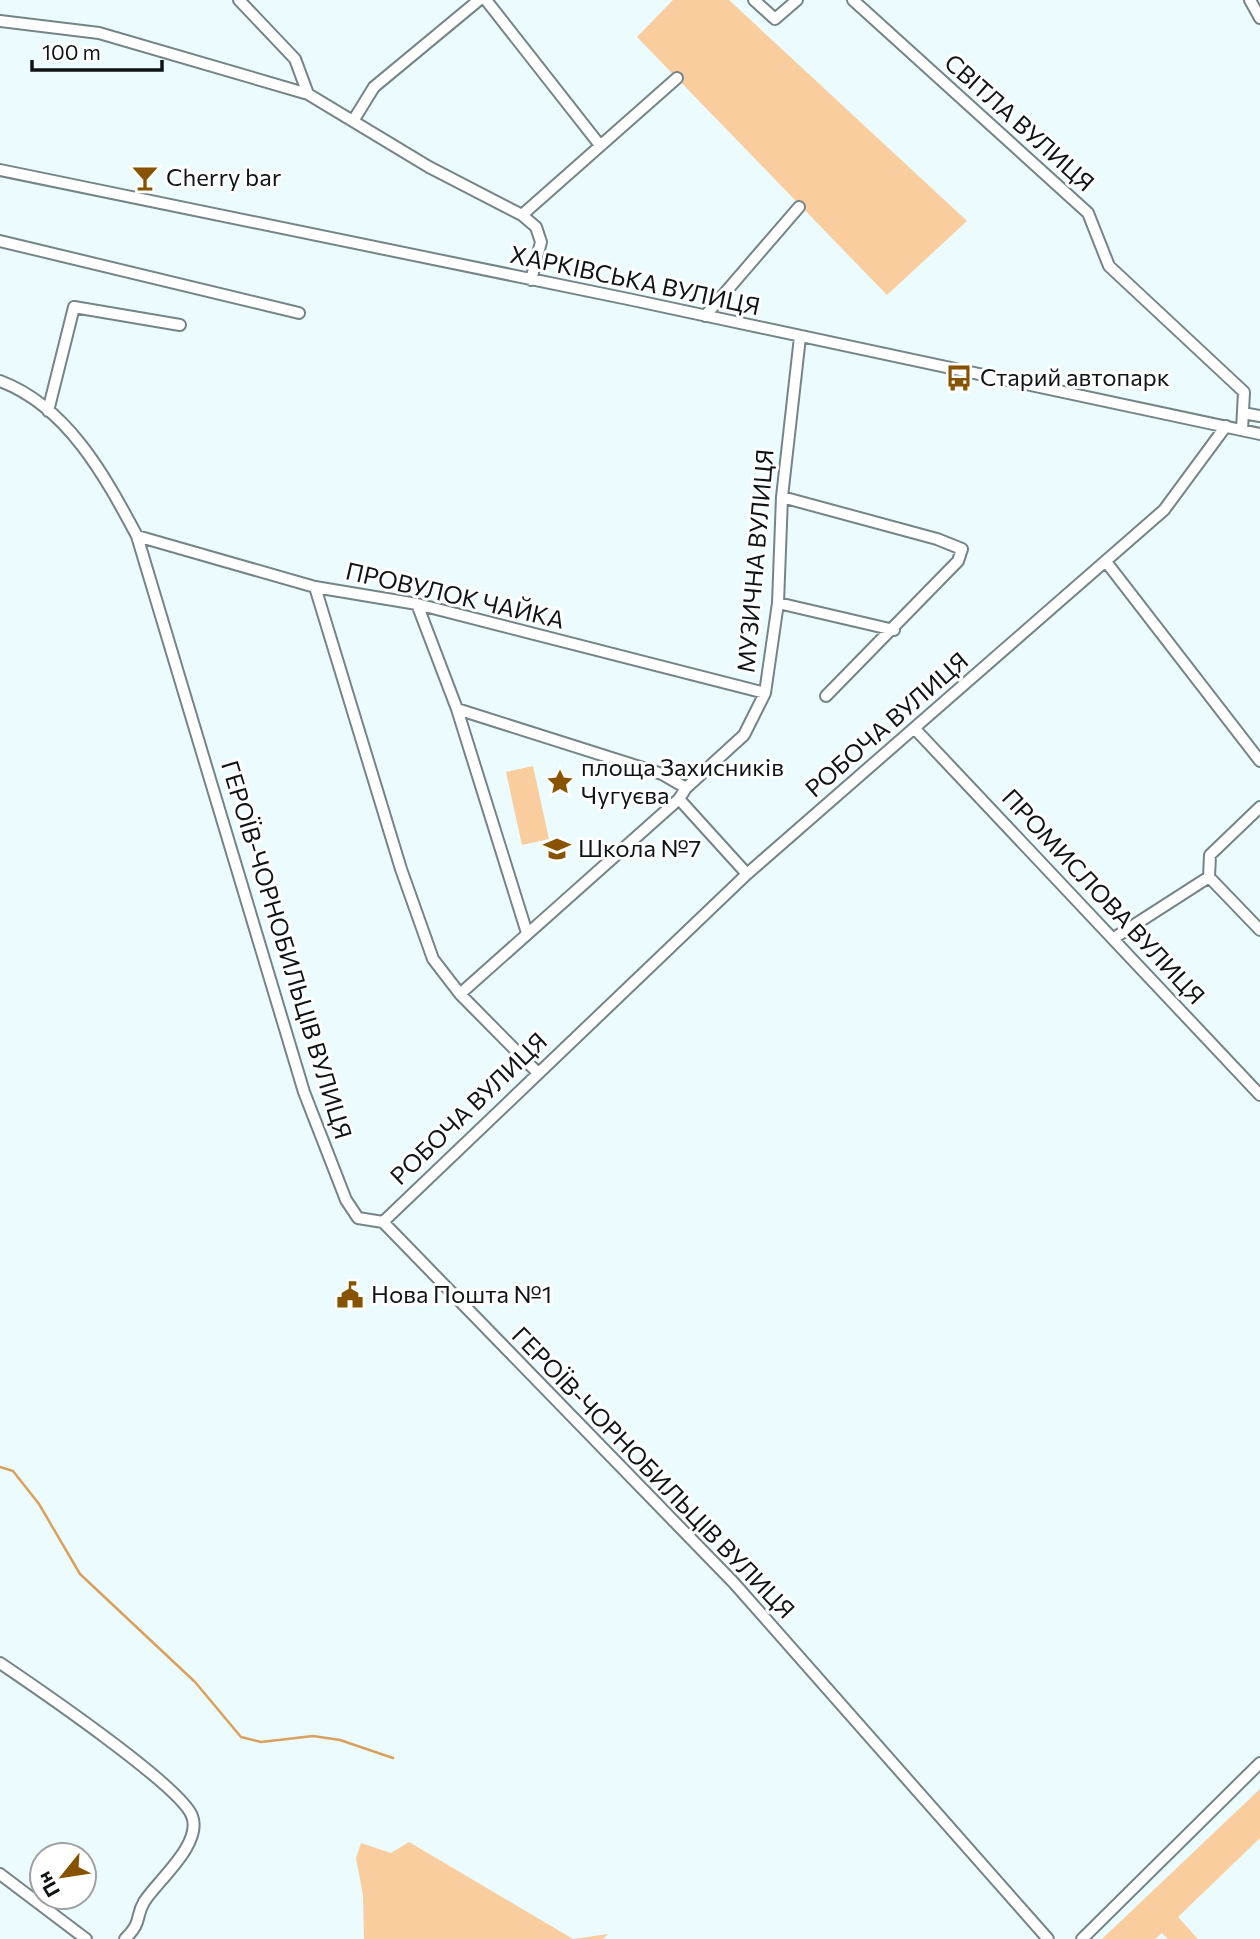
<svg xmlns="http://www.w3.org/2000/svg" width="1260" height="1939" font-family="Commissioner,sans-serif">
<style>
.green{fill:#f9cd9d}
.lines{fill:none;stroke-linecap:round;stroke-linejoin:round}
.stream{stroke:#daa15e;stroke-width:2.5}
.minor-casing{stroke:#758486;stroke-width:14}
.minor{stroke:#fff;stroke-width:10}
.labels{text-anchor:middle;stroke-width:6;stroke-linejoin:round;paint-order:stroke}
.street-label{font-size:24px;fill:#0f1516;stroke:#fff}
.poi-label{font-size:24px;fill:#0f1516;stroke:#fff;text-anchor:start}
</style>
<rect width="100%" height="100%" fill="#ebfbfe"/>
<!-- green -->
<path class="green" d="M673,0H729L967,221L887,295L637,37Z
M533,766L549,839L522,845L506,772Z
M1260,1789V1838L1178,1917L1198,1939H1168L1162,1933L1155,1939H1102Z
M409,1842L573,1939L608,1934L603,1939H364L363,1895L356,1858L361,1843L391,1853Z"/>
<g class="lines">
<!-- stream -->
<path class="stream" d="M0,1467L13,1471L39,1504L80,1574L195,1682L241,1737L261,1742L313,1736L340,1740L393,1758"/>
<!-- minor casing -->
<g class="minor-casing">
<path id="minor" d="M239,0L295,59L308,94L429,167L522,215L536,227L541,242L531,280
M486,0L599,144
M754,0L775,19L797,0
M853,0L1088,213L1109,266L1244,392L1242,430
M1250,0L1260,18
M0,21L99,33L308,94
M353,121L374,87L479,0
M0,170L628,299L1260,434
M522,215L677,78
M0,241L299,313
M705,316L799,207
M0,381C67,406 105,476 137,536L304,1092L346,1200L358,1218L383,1222L734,1583L1048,1939
M48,411L74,307L180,325
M1243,413L1260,416
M782,497L937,539L962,549L958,561L826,696
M137,536L315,587L417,604L765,693
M1107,563L1260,761
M315,587L401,869L433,959L460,994L537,1072
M778,603L894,630
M417,604L457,709L527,933
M457,709L662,774L686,788
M915,729L1260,1095
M679,799L747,874
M1209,877L1260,930
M1114,938L1209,877L1210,855L1260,807
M460,994L679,799L686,788L744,735L765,693L778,603L782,497L800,337
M383,1222L747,874L1164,510L1226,426
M0,1663C34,1686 181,1786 192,1816C203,1844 157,1881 144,1902C135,1917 143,1921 125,1939
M0,1874L86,1939
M1082,1939L1260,1763"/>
</g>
<!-- minor -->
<use href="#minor" class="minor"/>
</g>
<!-- icons -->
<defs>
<g id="bar-bare" transform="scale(2.1)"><path d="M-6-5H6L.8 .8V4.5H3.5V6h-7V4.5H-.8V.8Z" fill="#875300" stroke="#fff" stroke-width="2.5" paint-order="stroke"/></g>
<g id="bus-bare" transform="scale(2.1)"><path d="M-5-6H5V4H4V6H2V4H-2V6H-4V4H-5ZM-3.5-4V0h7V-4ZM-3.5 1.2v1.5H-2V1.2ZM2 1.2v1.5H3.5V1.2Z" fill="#875300" stroke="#fff" stroke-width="2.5" paint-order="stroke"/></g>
<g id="sight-bare" transform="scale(2.1)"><path d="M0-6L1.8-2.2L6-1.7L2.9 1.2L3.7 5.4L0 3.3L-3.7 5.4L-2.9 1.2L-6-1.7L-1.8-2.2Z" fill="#875300" stroke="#fff" stroke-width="2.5" paint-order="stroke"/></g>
<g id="school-bare" transform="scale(2.1)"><path d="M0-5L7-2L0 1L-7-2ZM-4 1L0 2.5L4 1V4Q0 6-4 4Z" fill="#875300" stroke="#fff" stroke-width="2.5" paint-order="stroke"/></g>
<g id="civic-bare" transform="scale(2.1)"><path d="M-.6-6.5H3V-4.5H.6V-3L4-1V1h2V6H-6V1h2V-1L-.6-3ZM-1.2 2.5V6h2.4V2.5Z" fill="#875300" stroke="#fff" stroke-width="2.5" paint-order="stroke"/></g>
</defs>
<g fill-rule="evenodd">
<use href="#bar-bare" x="145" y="178"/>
<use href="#bus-bare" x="959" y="378"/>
<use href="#sight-bare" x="560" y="782"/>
<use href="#school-bare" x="557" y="849"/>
<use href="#civic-bare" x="350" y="1295"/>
</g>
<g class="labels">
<!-- street labels -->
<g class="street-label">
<text transform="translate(1019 123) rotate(42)" y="8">СВІТЛА ВУЛИЦЯ</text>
<text transform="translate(635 281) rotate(12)" y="8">ХАРКІВСЬКА ВУЛИЦЯ</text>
<text transform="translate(756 561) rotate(-85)" y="8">МУЗИЧНА ВУЛИЦЯ</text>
<text transform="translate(455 596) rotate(13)" y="8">ПРОВУЛОК ЧАЙКА</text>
<text transform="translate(887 725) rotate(-41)" y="8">РОБОЧА ВУЛИЦЯ</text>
<text transform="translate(1103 897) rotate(47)" y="8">ПРОМИСЛОВА ВУЛИЦЯ</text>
<text transform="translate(286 950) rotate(73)" y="8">ГЕРОЇВ-ЧОРНОБИЛЬЦІВ ВУЛИЦЯ</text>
<text transform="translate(469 1109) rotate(-44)" y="8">РОБОЧА ВУЛИЦЯ</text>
<text transform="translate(653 1473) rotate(46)" y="8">ГЕРОЇВ-ЧОРНОБИЛЬЦІВ ВУЛИЦЯ</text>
</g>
<!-- poi labels -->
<g class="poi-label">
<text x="166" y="186">Cherry bar</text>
<text x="980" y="386">Старий автопарк</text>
<text x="581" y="776">площа Захисників<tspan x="581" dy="28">Чугуєва</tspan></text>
<text x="578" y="857">Школа №7</text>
<text x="371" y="1303">Нова Пошта №1</text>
</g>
</g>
<!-- north arrow -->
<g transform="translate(63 1876) rotate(240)"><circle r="33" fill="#ffffff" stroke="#9fa1a2" stroke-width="2"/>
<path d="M0-5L12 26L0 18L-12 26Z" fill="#875300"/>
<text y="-10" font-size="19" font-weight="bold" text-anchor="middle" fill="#0f1516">Пн</text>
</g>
<!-- scale -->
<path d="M32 60v10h130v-10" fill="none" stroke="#0f1516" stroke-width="3.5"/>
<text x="42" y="60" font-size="21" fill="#0f1516" stroke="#ffffff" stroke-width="5" paint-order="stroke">100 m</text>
</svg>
